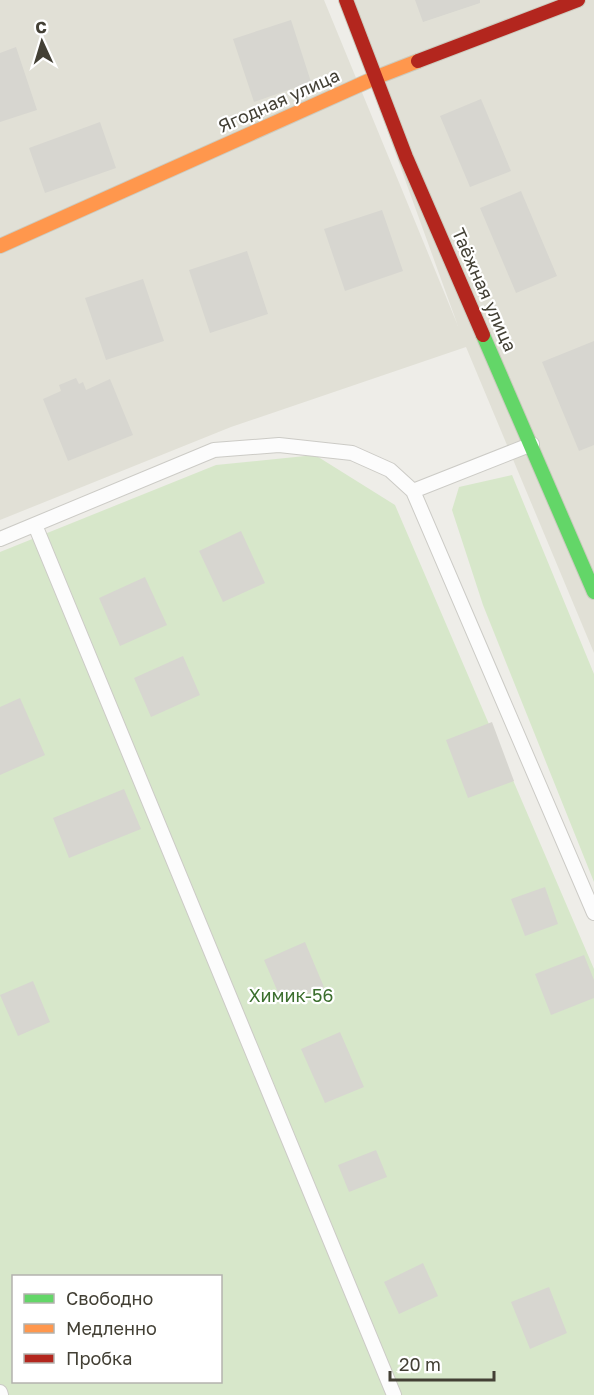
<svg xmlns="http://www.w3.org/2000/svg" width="594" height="1395" font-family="'Golos Text',sans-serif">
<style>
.residential{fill:#e1e0d6}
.green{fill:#d7e7ca;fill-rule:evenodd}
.building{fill:#d7d6d0}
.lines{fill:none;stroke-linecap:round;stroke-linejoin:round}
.lane-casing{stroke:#cccbc6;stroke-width:16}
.fast-casing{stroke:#cccbbf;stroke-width:16}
.slow-casing{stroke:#cccbbf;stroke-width:16}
.jam-casing{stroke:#cccbbf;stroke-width:16}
.lane{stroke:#fcfcfc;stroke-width:14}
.fast{stroke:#63d668;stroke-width:14}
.slow{stroke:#ff974d;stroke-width:14}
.jam{stroke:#b3261e;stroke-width:14}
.labels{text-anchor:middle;stroke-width:4.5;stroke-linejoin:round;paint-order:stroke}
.street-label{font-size:18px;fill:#434035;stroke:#fff}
.park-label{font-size:18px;fill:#3c6f2e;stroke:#fff}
</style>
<rect width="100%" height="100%" fill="#eeede8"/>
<!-- residential -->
<path class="residential" d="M0,0H324L458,326L340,0H594V653L466,347L231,427L0,520Z"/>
<!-- green -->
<path class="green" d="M315,455L395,505L594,969V1395H0V552L216,465ZM14,1276H220V1382H14Z
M512,475L594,674V882L483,605L452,510L459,487Z"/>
<!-- building -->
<path class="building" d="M415,0H480V3L423,22Z
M291,20L311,82L254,102L233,39Z
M16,47L37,110L0,122V53Z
M481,99L511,171L470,187L440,116Z
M100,122L116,168L45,193L29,148Z
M521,191L557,276L516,293L480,208Z
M382,210L403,271L345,291L324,229Z
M247,251L268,314L210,333L189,270Z
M143,279L164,341L106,360L85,298Z
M594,341V445L579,451L542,362Z
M76,378L79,384L83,382L86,390L110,379L133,435L68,461L43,399L61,391L59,385Z
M241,531L265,583L223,602L199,551Z
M145,577L167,625L120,646L99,598Z
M183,656L200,695L151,717L134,678Z
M20,698L45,755L0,775V707Z
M492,722L514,781L468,798L446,740Z
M124,789L141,829L69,858L53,818Z
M545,887L558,924L525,936L511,899Z
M305,942L324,987L283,1004L264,960Z
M584,955L594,980V998L551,1015L535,974Z
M33,981L50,1022L18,1036L0,995Z
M340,1032L364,1087L325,1103L301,1049Z
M376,1150L387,1177L349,1192L338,1165Z
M423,1263L438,1296L399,1314L384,1282Z
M549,1287L567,1333L530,1349L511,1302Z"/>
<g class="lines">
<!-- lane casing -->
<g class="lane-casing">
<path id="lane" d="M413,491L594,913
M35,525L394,1395
M0,539L214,450L279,445L352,453L390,470L413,491L532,444
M0,1392L1,1395"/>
</g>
<!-- fast casing -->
<g class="fast-casing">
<path id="fast" d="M483,335L594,592"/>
</g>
<!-- slow casing -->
<g class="slow-casing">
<path id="slow" d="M0,246L377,77L418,61"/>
</g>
<!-- jam casing -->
<g class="jam-casing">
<path id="jam" d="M346,0L406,157L483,335
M418,61L578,0"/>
</g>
<!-- lane -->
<use href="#lane" class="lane"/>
<!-- fast -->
<use href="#fast" class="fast"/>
<!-- slow -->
<use href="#slow" class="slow"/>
<!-- jam -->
<use href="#jam" class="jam"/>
</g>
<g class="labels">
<!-- street labels -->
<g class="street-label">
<text transform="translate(279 101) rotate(-24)" y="6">Ягодная улица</text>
<text transform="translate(484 290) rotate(66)" y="6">Таёжная улица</text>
</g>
<!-- park labels -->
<g class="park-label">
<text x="291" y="1002">Химик-56</text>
</g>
</g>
<!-- legend -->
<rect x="12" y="1275" width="210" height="108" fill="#ffffff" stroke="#b4b3ae" stroke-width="1.5"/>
<rect x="24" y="1294" width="30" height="9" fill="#63d668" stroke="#b4b3ae" stroke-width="1.5"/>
<text x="66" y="1305" font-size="18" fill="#434035">Свободно</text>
<rect x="24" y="1324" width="30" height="9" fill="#ff974d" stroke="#b4b3ae" stroke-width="1.5"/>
<text x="66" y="1335" font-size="18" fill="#434035">Медленно</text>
<rect x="24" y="1354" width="30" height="9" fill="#b3261e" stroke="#b4b3ae" stroke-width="1.5"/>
<text x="66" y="1365" font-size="18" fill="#434035">Пробка</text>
<!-- north arrow -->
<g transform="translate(42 42) rotate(356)" stroke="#ffffff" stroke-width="4.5" paint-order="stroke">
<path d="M0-4.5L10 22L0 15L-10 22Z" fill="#434035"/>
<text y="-9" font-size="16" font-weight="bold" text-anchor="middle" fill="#434035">С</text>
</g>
<!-- scale -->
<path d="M390 1371v9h104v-9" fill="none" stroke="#434035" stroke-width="3"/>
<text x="399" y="1371" font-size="18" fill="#434035" stroke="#ffffff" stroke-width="4.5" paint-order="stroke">20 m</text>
</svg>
